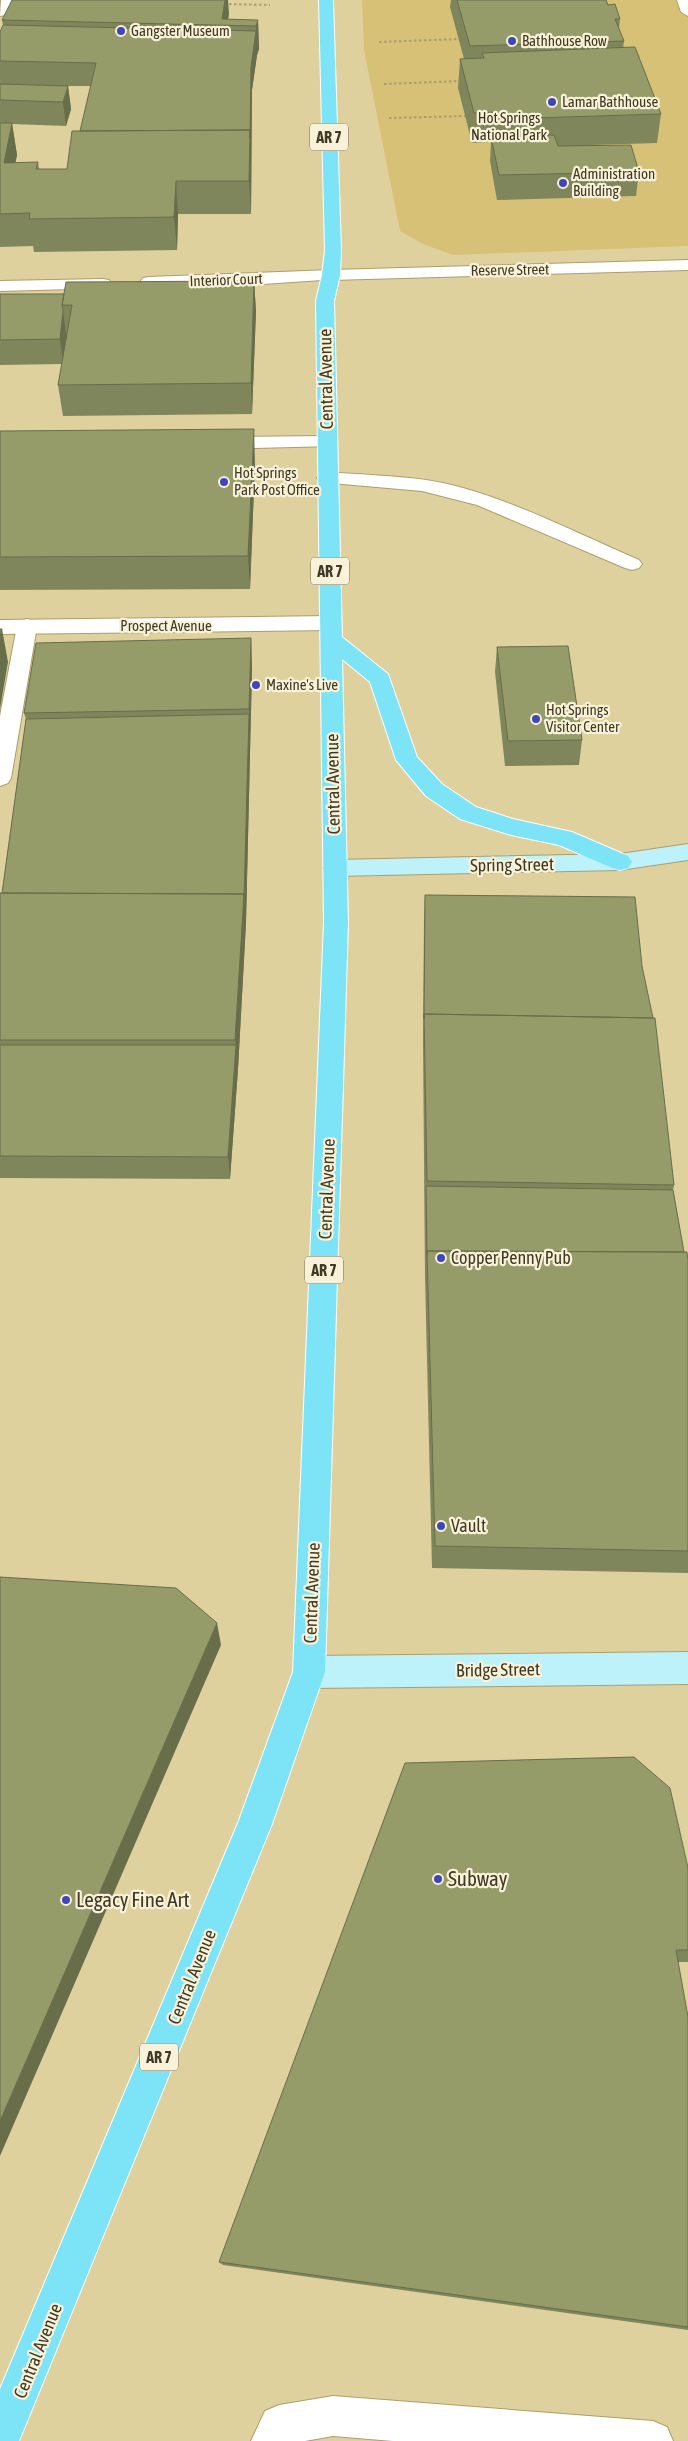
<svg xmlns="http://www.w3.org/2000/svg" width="688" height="2441" font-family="'Asap Condensed',sans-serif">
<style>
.green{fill:#d7c176}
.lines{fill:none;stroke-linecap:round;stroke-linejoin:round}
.service-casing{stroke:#ac9e6d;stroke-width:2}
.pedestrian-casing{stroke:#ac9e6d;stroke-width:2}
.minor-casing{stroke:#ac9e6d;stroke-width:2}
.tertiary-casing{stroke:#ac9e6d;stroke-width:2}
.secondary-casing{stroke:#ac9e6d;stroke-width:2}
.primary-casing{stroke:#fff;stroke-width:2}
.path{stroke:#a79c74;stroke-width:2;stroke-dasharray:2.5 2.5;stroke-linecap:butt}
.service{fill:#fff;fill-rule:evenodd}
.pedestrian{fill:#fff;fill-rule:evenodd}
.minor{fill:#fff;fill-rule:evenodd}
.tertiary{fill:#fff;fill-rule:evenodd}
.secondary{fill:#bef2fb;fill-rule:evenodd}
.primary{fill:#7de4f7;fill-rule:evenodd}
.wall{fill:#80865b;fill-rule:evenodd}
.shaded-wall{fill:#686d4a}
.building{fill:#959c6a;stroke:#686d4a}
.poi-dot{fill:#3f46bb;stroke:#f9f2d8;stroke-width:2}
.labels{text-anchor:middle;stroke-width:4.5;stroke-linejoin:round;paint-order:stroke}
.far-poi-label{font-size:15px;fill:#3f3925;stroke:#f9f2d8;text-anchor:start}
.far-park-label{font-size:15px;fill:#38321d;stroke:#f9f2d8}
.far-street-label{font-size:15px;fill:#3f3925;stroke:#f9f2d8}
.shield{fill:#f9f2d8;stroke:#77705b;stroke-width:1}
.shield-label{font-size:16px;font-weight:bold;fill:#3f3925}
.street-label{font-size:18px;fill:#3f3925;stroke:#f9f2d8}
.poi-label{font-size:18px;fill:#3f3925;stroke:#f9f2d8;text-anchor:start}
.near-poi-label{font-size:21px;fill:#3f3925;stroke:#f9f2d8;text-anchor:start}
</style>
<rect width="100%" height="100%" fill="#dfd19e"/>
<!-- green -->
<path class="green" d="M362,0H688V246L453,255L423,244L400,231L364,50Z"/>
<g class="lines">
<!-- service casing -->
<g class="service-casing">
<path id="service" d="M327,436L334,438L336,442L334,446L216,449L209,447L207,443L209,439L216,437Z
M327,472C372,476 419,475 463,488C523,505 581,535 639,560L642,564L639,568L632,570L625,568L477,505L422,491L320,482L317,478L320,474Z
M27,619L34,621L37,626L11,778L8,783L0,786V716L17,626L20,621Z
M333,2396L653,2421L667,2427L673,2441H393L333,2436L305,2441H251L265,2411L279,2405Z"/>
</g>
<!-- pedestrian casing -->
<g class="pedestrian-casing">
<path id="pedestrian" d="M677,0H688V16L681,12Z"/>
</g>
<!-- minor casing -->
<g class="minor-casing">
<path id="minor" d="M1,0H15L5,15L0,16Z
M331,270L337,271L340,275L337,279L263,284L149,287L143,286L140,282L143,278L149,277Z
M103,279L109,280L112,284L109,288L0,291V281Z
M331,616L338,618L341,623L338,628L331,630L0,634V620Z"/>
</g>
<!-- tertiary casing -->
<g class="tertiary-casing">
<path id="tertiary" d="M688,260V270L331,280L325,279L322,275L325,271L331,270Z"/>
</g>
<!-- secondary casing -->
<g class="secondary-casing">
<path id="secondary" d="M688,844V860L620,870L335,876L327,874L323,868L327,862L335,860L620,854Z
M688,1652V1684L309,1688L298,1683L293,1672L298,1661L309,1656Z"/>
</g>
<!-- primary casing -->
<g class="primary-casing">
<path id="primary" d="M319,0H333L341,251L340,275L334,301L342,637L388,674L417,757L442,784L476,807L513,819L572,832L628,856L632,862L628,868L620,870L612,868L559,845L511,835L460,819L426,796L396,760L370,682L342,659L348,922L325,1672L272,1824L19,2441H0V2389L238,1823L293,1672L324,922L316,301L322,275L325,251Z"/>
</g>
<!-- path -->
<path class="path" d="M224,4L270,5
M379,42L459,39
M384,84L461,81
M389,118L466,116"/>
<!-- service -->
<use href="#service" class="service"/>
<!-- pedestrian -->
<use href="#pedestrian" class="pedestrian"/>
<!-- minor -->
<use href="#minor" class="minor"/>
<!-- tertiary -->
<use href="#tertiary" class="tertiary"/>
<!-- secondary -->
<use href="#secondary" class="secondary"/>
<!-- primary -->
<use href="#primary" class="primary"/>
</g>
<!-- wall -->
<path class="wall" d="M451,0H606L608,5L620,19L619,29L624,41L623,48L661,114L657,143L591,145L639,172L636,196L497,200L490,161L491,142L472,143L458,88L460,59H464L450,7Z
M229,13L228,20H258L259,49L257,55L252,90L251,214H178L177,250L34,252L33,246L0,247V248V32L3,25L2,20ZM68,86H91L80,131L67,169H39L38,162L15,163L17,155L12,124L66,126L71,109Z
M254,281L256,311L252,414L63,416L58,385L62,364L0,365V294H64Z
M0,431L255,463L250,589L0,590Z
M251,638L252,669L246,923L238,1069L230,1179L0,1178V893H2L26,719L24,713Z
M497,647L582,740L579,765L505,766L495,672Z
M425,895L642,966L674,1185L673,1190L684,1252L688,1260V1573L432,1568L425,1277L423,1043L424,919Z
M688,1868V1962H678L688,2017V2330L223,2265L219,2262Z"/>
<!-- shaded-wall -->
<path class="shaded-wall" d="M225,0H228L229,13L227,25L222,19Z
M258,20L259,49L257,55L252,90L251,214L249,181L251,67L256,31V26Z
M68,86L71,109L66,126L63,102Z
M12,123L17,155L9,195L4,163Z
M176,181L178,214L177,250L174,217Z
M254,281L256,311L252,414L251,383Z
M63,311L66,335L63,364L60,339Z
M254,429L255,463L250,589L248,556Z
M2,629L8,662L0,709V638Z
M251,638L252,669L246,923L238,1069L230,1179L228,1157L236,1045L235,1040L249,714Z
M217,1623L221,1645L0,2156V2121Z"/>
<!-- building -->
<path class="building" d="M12,0H225L222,19L258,20L256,26L2,20Z
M457,0H606L608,5L615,4L620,19H615L624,41L470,46Z
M3,25L256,31L251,67L250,138V130L80,131L96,63L0,61V32Z
M635,47L661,114L499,119L497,112L474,113L460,59L484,58L482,53Z
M0,84L68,86L63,102L0,100Z
M0,123H12L4,163L38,162L36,169H67L72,131L250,130L249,181H176L174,217L29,219L30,213L0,214Z
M554,135L558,146L631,145L639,172L499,175L491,137Z
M254,281L251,383L58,385L72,305H62L66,282Z
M0,294H64L62,305L63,311L60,339L0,340Z
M254,429L248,556L0,557V431Z
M0,629H2L0,638Z
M251,638L249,709L24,713L36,643Z
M568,646L582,740L508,741L497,647Z
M249,714L244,899V894L2,893L26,719Z
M0,893L244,894L235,1040H0Z
M425,895L635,897L642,966L653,1018L424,1014V1019Z
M424,1014L655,1018L674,1185L427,1181Z
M0,1045H236L228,1157L0,1156Z
M426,1186L673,1190L684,1252L427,1251V1255Z
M427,1251L687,1252L688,1260V1551L435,1546Z
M0,1577L176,1588L217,1623L0,2121Z
M634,1757L670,1788L688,1868V1950H676L688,2017V2327L219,2262L405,1763Z"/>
<!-- markers -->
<g class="poi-dot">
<circle cx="121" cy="31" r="5"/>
<circle cx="512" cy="41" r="5"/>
<circle cx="552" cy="102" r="5"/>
<circle cx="563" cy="183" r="5"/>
<circle cx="224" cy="482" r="5"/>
<circle cx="256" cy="685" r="5"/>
<circle cx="536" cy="719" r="5"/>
<circle cx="441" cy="1258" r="5"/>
<circle cx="441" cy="1526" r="5"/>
<circle cx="438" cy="1879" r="5"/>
<circle cx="66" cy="1900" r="5"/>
</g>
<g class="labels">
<!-- far-poi labels -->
<g class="far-poi-label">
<text x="131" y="36">Gangster Museum</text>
<text x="522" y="46">Bathhouse Row</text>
<text x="562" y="107">Lamar Bathhouse</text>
<text x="573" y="179">Administration<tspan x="573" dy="17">Building</tspan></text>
<text x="234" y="478">Hot Springs<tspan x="234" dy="17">Park Post Office</tspan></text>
<text x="266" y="690">Maxine's Live</text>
<text x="546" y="715">Hot Springs<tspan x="546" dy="17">Visitor Center</tspan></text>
</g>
<!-- far-park labels -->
<g class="far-park-label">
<text x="509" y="123">Hot Springs<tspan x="509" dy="17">National Park</tspan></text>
</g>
<!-- far-street labels -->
<g class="far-street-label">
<text transform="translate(510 270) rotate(-1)" y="5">Reserve Street</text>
<text transform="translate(226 280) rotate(-2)" y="5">Interior Court</text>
<text x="166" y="631">Prospect Avenue</text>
</g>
<!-- shield labels -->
<g class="shield">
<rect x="310" y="123.5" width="38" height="27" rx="4"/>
<rect x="311" y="557.5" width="38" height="27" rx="4"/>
<rect x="305" y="1256.5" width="38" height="27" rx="4"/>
<rect x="140" y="2043.5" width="38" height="27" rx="4"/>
</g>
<g class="shield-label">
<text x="329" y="143">AR 7</text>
<text x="330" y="577">AR 7</text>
<text x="324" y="1276">AR 7</text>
<text x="159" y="2063">AR 7</text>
</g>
<!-- street labels -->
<g class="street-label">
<text transform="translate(326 379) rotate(-91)" y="6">Central Avenue</text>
<text transform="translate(333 784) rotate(-91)" y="6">Central Avenue</text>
<text transform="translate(512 865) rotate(-1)" y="6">Spring Street</text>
<text transform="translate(327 1189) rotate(-88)" y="6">Central Avenue</text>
<text transform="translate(312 1593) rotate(-88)" y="6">Central Avenue</text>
<text transform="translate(498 1670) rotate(-1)" y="6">Bridge Street</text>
<text transform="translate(192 1977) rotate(-68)" y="6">Central Avenue</text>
<text transform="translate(38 2351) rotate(-68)" y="6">Central Avenue</text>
</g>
<!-- poi labels -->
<g class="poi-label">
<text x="451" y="1264">Copper Penny Pub</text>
<text x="451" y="1532">Vault</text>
</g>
<!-- near-poi labels -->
<g class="near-poi-label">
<text x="448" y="1886">Subway</text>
<text x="76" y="1907">Legacy Fine Art</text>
</g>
</g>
</svg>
